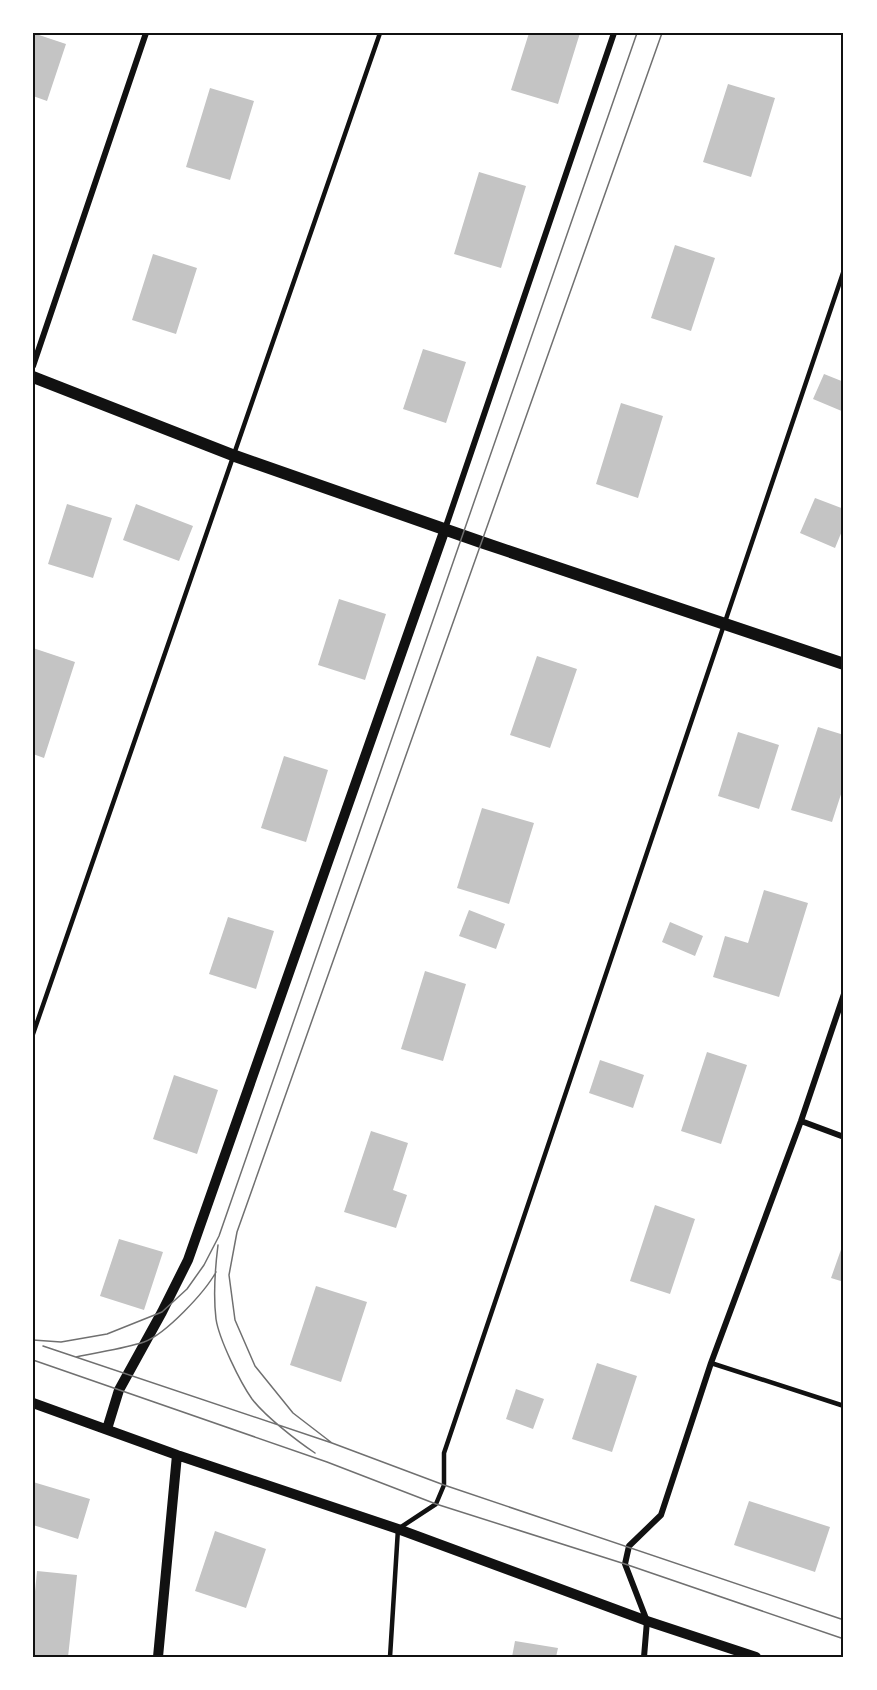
<svg xmlns="http://www.w3.org/2000/svg" width="877" height="1690" font-family="'Roboto Condensed',sans-serif">
<style>
.building{fill:#c4c4c4}
.lines{fill:none;stroke-linecap:round;stroke-linejoin:round}
.service{stroke:#111;stroke-width:4.5}
.minor{stroke:#111;stroke-width:6}
.tertiary{stroke:#111;stroke-width:10}
.secondary{stroke:#111;stroke-width:12}
.tram{stroke:#707070;stroke-width:1.5}
.neatline{fill:none;stroke:#111;stroke-width:2}
</style>
<rect width="100%" height="100%" fill="#fff"/>
<!-- building -->
<path class="building" d="M33,33L66,44L47,101L33,96Z
M529,33H580L558,104L511,90Z
M728,84L775,98L751,177L703,162Z
M210,88L254,101L230,180L186,167Z
M479,172L526,186L501,268L454,254Z
M675,245L715,258L691,331L651,318Z
M153,254L197,268L176,334L132,320Z
M423,349L466,362L446,423L403,409Z
M824,374L844,382V412L813,399Z
M621,403L663,416L638,498L596,484Z
M815,498L844,509V526L835,548L800,533Z
M67,504L112,518L93,578L48,564Z
M136,504L193,526L179,561L123,540Z
M339,599L386,614L365,680L318,665Z
M33,648L75,662L44,758L33,754Z
M537,656L577,669L550,748L510,735Z
M818,727L844,735V785L832,822L791,810Z
M738,732L779,745L759,809L718,796Z
M284,756L328,770L306,842L261,828Z
M482,808L534,823L509,904L457,888Z
M764,890L808,903L779,997L713,977L725,936L748,943Z
M469,910L505,924L496,949L459,936Z
M228,917L274,931L256,989L209,974Z
M670,922L703,936L695,956L662,942Z
M425,971L466,984L443,1061L401,1049Z
M707,1052L747,1065L721,1144L681,1131Z
M600,1060L644,1075L633,1108L589,1093Z
M174,1075L218,1090L197,1154L153,1139Z
M371,1131L408,1143L393,1190L407,1195L396,1228L344,1212Z
M655,1205L695,1219L670,1294L630,1281Z
M119,1239L163,1252L144,1310L100,1296Z
M844,1241V1282L831,1278Z
M316,1286L367,1302L341,1382L290,1365Z
M597,1363L637,1376L612,1452L572,1439Z
M516,1389L544,1399L533,1429L506,1419Z
M33,1482L90,1499L78,1539L33,1525Z
M749,1501L830,1527L815,1572L734,1545Z
M215,1531L266,1549L246,1608L195,1591Z
M37,1571L77,1575L68,1657L33,1656V1612Z
M515,1641L558,1648L556,1657H512Z"/>
<g class="lines">
<!-- service -->
<path class="service" d="M33,1034L380,33
M711,1363L844,1406
M390,1657L398,1529L436,1504L444,1485V1453L844,270"/>
<!-- minor -->
<path class="minor" d="M33,366L146,33
M445,529L614,33
M801,1121L844,1137
M644,1657L647,1621L625,1564L629,1546L661,1515L711,1363L801,1121L844,994"/>
<!-- tertiary -->
<path class="tertiary" d="M33,1403L177,1455L398,1529L647,1621L756,1657
M107,1429L119,1390L162,1312L188,1260L445,529
M158,1657L177,1455"/>
<!-- secondary -->
<path class="secondary" d="M33,377L235,456L481,542L844,664"/>
<!-- tram -->
<path class="tram" d="M218,1245C215,1269 213,1294 216,1319C219,1339 240,1382 252,1399C265,1416 297,1441 315,1453
M33,1340L61,1342L107,1334L162,1312L187,1289L204,1265L219,1236L637,33
M43,1346L332,1443L444,1485L844,1620
M76,1357C98,1352 123,1349 144,1342C166,1334 205,1292 216,1272
M33,1360L327,1462L436,1504L625,1564L844,1639
M332,1443L293,1413L255,1366L235,1320L229,1275L237,1232L662,33"/>
</g>
<!-- border -->
<rect width="877" height="1690" fill="none" stroke="#ffffff" stroke-width="69"/>
<rect x="34" y="34" width="808" height="1622" class="neatline"/>
</svg>
